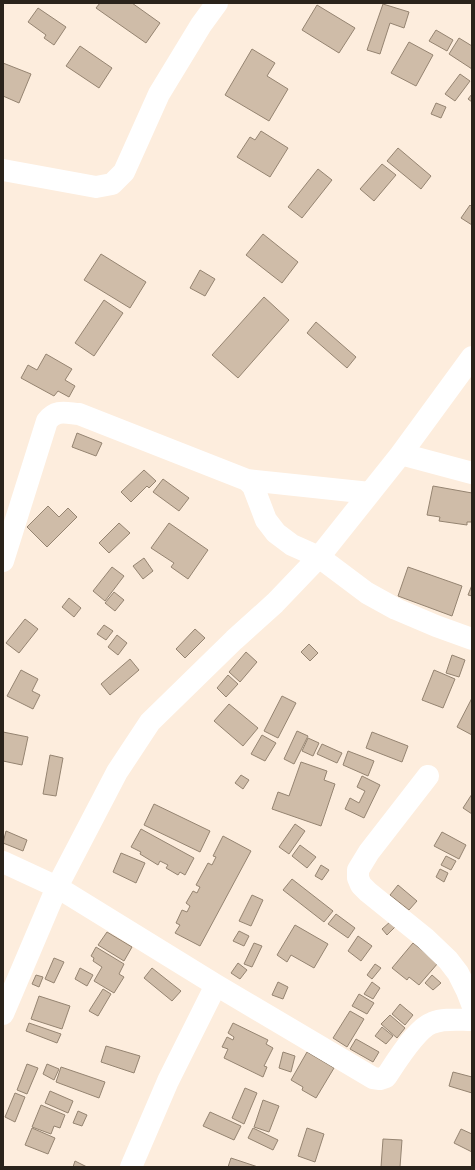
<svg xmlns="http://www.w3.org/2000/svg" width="475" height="1170" font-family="Signika,sans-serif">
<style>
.building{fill:#cfbca8;stroke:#958471}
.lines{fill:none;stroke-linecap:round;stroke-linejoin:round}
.street{stroke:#fff;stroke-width:22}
</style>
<rect width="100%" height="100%" fill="#fdeddd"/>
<!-- building -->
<path class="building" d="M100,3H132L160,23L146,43L96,8Z
M383,4L409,12L404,28L390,23L380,54L367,50Z
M317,5L355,28L339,53L302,30Z
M38,8L66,27L54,45L44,38L46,35L28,22Z
M436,30L453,40L447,51L429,41Z
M459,38L472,46V69L449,54Z
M409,42L433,55L416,86L391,73Z
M80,46L112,68L99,88L66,66Z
M252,49L275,63L267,76L288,89L269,121L225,95Z
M3,63L31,74L19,103L3,96Z
M460,74L470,81L455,101L445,94Z
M472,94V102L468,99Z
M436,103L446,107L441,118L431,114Z
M261,131L288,148L270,177L237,157L250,137L255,140Z
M398,148L431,176L421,189L387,161Z
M382,164L396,175L374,201L360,189Z
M318,169L332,180L302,218L288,207Z
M470,205L472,207V225L461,218Z
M263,234L298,262L282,283L246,255Z
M101,254L146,282L130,308L84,280Z
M200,270L215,279L205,296L190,288Z
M264,297L289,320L238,378L212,355Z
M104,300L123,313L94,356L75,343Z
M316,322L356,357L347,368L307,333Z
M46,354L72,369L65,380L75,386L69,397L58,391L54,396L21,378L28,365L37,370Z
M77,433L102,443L96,456L72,447Z
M144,470L156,481L149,488L147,486L131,502L121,492Z
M163,479L189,498L179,511L153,492Z
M433,486L472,493V522H467V525L439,521L440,517L427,515Z
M48,506L59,517L68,508L77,517L47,547L27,527Z
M119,523L130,533L109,553L99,543Z
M169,523L208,550L188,579L171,567L174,563L151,548Z
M144,558L153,571L143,579L133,566Z
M112,567L124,576L105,601L93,591Z
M408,567L462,586L452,616L398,596Z
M472,585V596L468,595Z
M114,592L124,600L115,611L105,603Z
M69,598L81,608L74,617L62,607Z
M25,619L38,629L19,653L6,643Z
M104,625L113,631L106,640L97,634Z
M195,629L205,638L185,658L176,649Z
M117,635L127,643L118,655L108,647Z
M309,644L318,653L310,661L301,652Z
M246,652L257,662L240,682L229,672Z
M452,655L465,660L459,677L446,673Z
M130,659L139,670L110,695L101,684Z
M21,670L38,679L32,691L40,695L33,709L7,696Z
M434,670L455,679L443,708L422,700Z
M228,675L238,684L226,697L217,688Z
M282,696L296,703L278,738L264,731Z
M472,698V735L457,727Z
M229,704L258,728L243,746L214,721Z
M297,731L308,736L294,764L284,759Z
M3,732L28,737L22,765L3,761Z
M372,732L408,746L402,762L366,748Z
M262,735L276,743L265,761L251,754Z
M308,738L319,743L313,756L302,751Z
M322,744L342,753L337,763L317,754Z
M348,751L374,761L368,776L343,765Z
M50,755L63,758L56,796L43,794Z
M301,762L327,771L324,780L335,784L321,826L272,809L278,792L289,796Z
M241,775L249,780L243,789L235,783Z
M362,776L380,785L364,818L345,809L350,798L359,803L365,791L357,787Z
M472,794V814L463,808Z
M154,804L210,831L200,852L144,825Z
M295,824L305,831L289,854L279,847Z
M141,829L194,858L185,875L180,872L178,875L166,868L168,865L160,861L158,865L140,854L141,852L131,847Z
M6,831L27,840L23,851L3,843Z
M442,832L466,845L459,859L434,846Z
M223,836L251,851L200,946L175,933L180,925L176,923L182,910L187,912L190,906L186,903L193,891L197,893L200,887L196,885L208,863L212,865L216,857L213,856Z
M300,845L316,857L307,868L292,856Z
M121,853L145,863L136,883L113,872Z
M446,856L456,861L451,870L441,865Z
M321,865L329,870L322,880L315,876Z
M440,869L448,873L444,882L436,877Z
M292,879L333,911L324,922L283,890Z
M398,885L417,901L409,910L390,895Z
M252,895L263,900L251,926L239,921Z
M336,914L355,928L348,938L328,924Z
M391,921L396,926L387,935L382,929Z
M295,925L328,944L314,968L291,955L287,962L277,955Z
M239,931L249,936L244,946L233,941Z
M107,932L132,947L124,961L98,945Z
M358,936L372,946L361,961L348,951Z
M254,943L262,946L252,967L244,964Z
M413,943L438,963L419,985L409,977L407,980L392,968Z
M96,947L124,964L119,974L124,977L114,993L94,981L102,967L93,961L94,958L91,956Z
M54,958L64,962L54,983L45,979Z
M238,963L247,970L240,979L231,973Z
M375,964L381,968L372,979L367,975Z
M80,968L93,975L87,986L75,979Z
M152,968L181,991L172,1001L144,978Z
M36,975L43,977L39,987L32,984Z
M432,975L441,983L433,990L425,983Z
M278,982L288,987L283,999L272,995Z
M372,982L380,988L373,999L364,994Z
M103,989L111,994L98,1016L89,1011Z
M359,994L374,1003L367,1014L352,1006Z
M39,996L70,1006L62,1029L31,1019Z
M400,1004L413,1015L405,1025L392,1014Z
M350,1011L364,1019L347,1047L333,1038Z
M390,1015L405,1028L397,1038L381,1024Z
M29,1023L61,1034L57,1043L26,1031Z
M233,1023L268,1040L266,1044L273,1048L264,1066L267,1067L263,1077L224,1058L228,1049L222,1047L227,1037L233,1040L234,1037L228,1033Z
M382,1027L393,1036L386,1044L375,1036Z
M356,1039L379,1052L373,1062L350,1049Z
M106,1046L140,1056L134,1073L101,1062Z
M283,1052L295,1056L291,1072L279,1068Z
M307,1052L334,1068L316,1098L302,1090L303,1087L291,1080Z
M27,1064L38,1068L27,1094L17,1090Z
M47,1064L59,1069L54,1080L43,1074Z
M61,1067L105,1082L99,1098L56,1082Z
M453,1072L472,1077V1093L449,1086Z
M245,1088L257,1093L244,1124L232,1118Z
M50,1091L73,1101L68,1113L45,1103Z
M15,1093L25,1097L15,1122L5,1117Z
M263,1100L279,1106L269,1132L254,1127Z
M41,1105L65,1115L60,1128L54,1126L51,1134L32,1127Z
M78,1111L87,1115L82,1126L73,1123Z
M210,1112L241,1126L234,1140L203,1126Z
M32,1128L55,1138L48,1154L25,1145Z
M253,1128L278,1140L273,1150L248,1138Z
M307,1128L324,1134L315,1162L298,1156Z
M461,1129L472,1134V1152L454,1143Z
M383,1139L402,1140L400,1167H381Z
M231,1158L258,1167H228Z
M75,1161L87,1167H73Z"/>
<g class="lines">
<!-- street -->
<path class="street" d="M3,170L96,187L112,184L124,172L159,94L201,25L217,3
M401,454L472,473
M247,480L370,493
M3,561L47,421C56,409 66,413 79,414L247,480L253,486L266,520L276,533L292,545L319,557L367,593L396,609L436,626L472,639
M428,776L369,852L358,870V878L361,885L368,892L425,938L448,960L458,973L467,991L472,1004
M3,862L57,887L216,985L373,1078L380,1079L386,1077C396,1062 416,1029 432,1023C444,1018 459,1020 472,1020
M3,1014L57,887L117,772L150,722L234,640L275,603L319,557L401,454L472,357
M131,1167L168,1081L216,985"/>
</g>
<!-- border -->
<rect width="475" height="1170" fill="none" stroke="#2a231b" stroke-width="8"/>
</svg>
